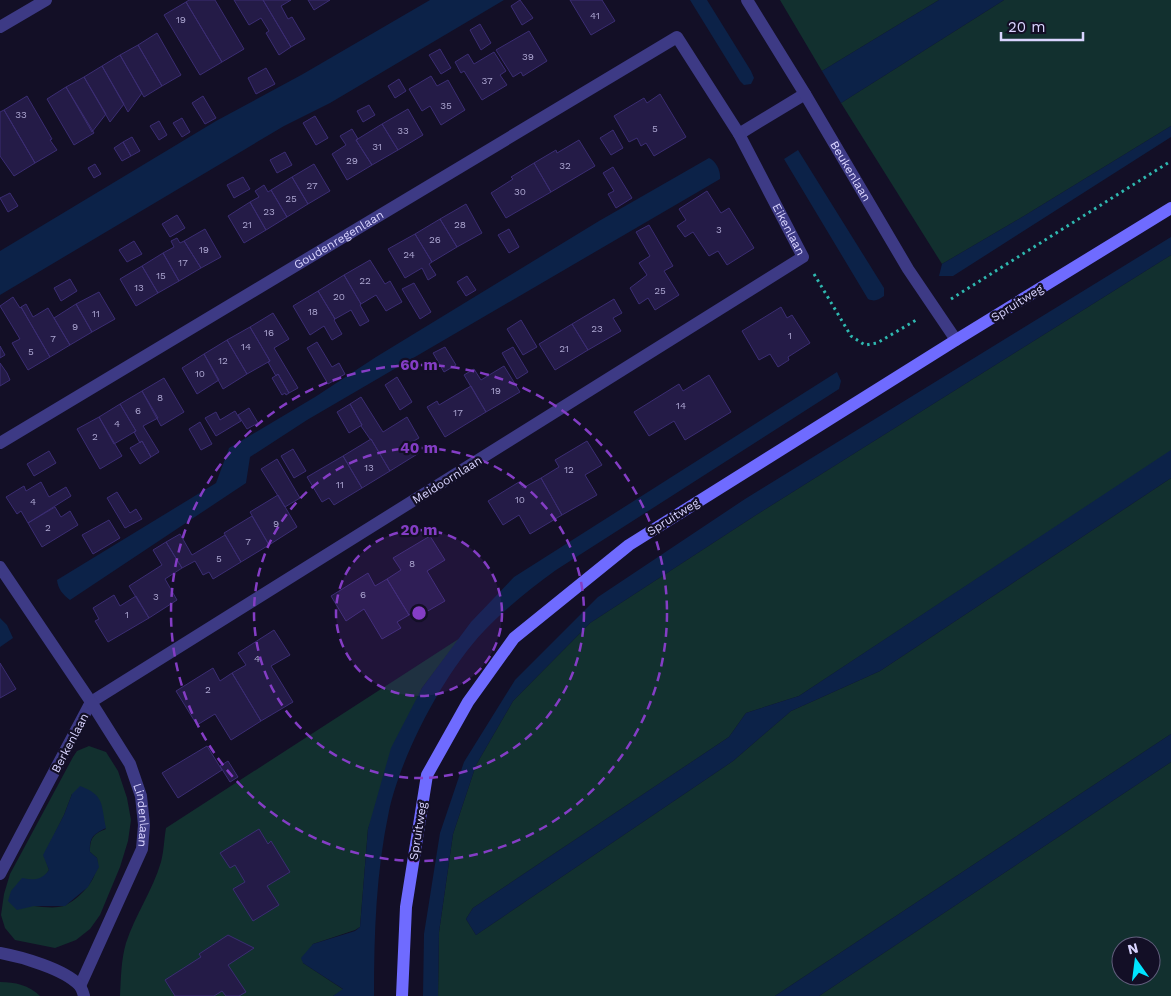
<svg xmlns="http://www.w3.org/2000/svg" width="1171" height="996" font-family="'Work Sans',sans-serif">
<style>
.green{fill:#12302f;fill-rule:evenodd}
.water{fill:#0c2248}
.building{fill:#241b47;stroke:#3b2d73}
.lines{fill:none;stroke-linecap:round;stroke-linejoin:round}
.path{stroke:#2fb8b0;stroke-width:3;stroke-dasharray:2.5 4;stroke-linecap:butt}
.minor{stroke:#3d3a85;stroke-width:12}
.tertiary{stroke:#3d3a85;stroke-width:12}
.secondary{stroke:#6f6bff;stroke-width:12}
.ring{fill:none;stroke:#843dc5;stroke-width:2.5;stroke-dasharray:9 6}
.labels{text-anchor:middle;stroke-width:4.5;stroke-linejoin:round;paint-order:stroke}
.number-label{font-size:10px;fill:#aca6d1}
.street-label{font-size:12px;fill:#d9d4ff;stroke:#130f26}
.centre{fill:#843dc5;stroke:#130f26;stroke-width:2.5}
.ring-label{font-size:15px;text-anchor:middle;font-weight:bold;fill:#843dc5;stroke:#130f26;stroke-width:4.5;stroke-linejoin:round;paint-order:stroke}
</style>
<rect width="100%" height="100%" fill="#130f26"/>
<!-- green -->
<path class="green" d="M780,0H939L822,71Z
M1004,0H1171V126L1024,216L942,264L841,103Z
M1171,255V451L799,696L746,713L729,737L473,908L466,919L476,935L733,761L791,711L880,671L1171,478V734L775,996H438L439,932L453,834L476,765L513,701L590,623L756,515Z
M460,638L422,688L368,829L360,927L355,930L313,944L303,963L344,990L333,996H120C121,978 121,960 126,943C135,915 153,890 161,862C164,851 164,839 166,828Z
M89,746L106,752L118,771L127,798L131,820L128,841L120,867L100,915L90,929L76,940L55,948L15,940L5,928L1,915L4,894L10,874L73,757L77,751ZM72,794L106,829C93,834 90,838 90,852L97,858C100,876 83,896 66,905C58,909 43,907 34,906L35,881L44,877L49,870L44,855L64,815Z
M1171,762V996H819ZM1121,946H1151V976H1121Z
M0,982C15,982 29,985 40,996H0Z"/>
<!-- water -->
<path class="water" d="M430,0H504L330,103L284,126L0,295V251L216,121L303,74Z
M690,0H707L751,71L754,78L751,84L744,85L740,81Z
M939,0H1004L841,103L822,71Z
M1171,126V137L953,276H939L942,264L1024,216Z
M798,150L884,288V296C878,300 875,302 868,299L784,159Z
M709,158C716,161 721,171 720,179L307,420L250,457L246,483L70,600C63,595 58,589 57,580L216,483L229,448L315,397L376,357L599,221Z
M1171,237V255L756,515L590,623L513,701L476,765L453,834L439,932L438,996H423L424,934L440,833L464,762L515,680L598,597L745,499Z
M837,372L841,381L839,389L556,570C531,588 506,608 484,631C444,673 401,755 389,811C376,872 374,934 374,996H333L343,989L303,963L301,958L313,944L355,931L360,927L368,829L391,748L422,688L471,622L514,577Z
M1171,450V478L880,671L791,711L733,761L476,935L466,919L473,908L729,737L746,713L799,696Z
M0,618L7,625L13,638L0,647Z
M1171,734V762L819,996H775Z
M80,786C105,795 101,805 106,828C93,834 89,838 90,852L97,858L99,867L88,887L65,906H34L17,910L8,901L11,891L22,878C34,880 41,881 49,870L43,855L64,815L72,794Z"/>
<!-- building -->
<path class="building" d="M189,0H215L244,49L222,62L186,2Z
M234,0H263L291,47L279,55L266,33L269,31L261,18L249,25Z
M263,0H291L281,6L288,19L292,17L305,39L291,47Z
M308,0H330L314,10Z
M520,0L533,18L522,25L511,6Z
M570,0H602L615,21L591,35Z
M186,2L222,62L200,75L164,15Z
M480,24L491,43L481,50L470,30Z
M529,31L547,61L523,76L521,72L513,77L496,50Z
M157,33L181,75L162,86L138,45Z
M138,45L162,86L144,97L120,55Z
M440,49L451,68L441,74L429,55Z
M494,52L506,71L500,75L507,85L482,100L464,71L461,73L455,62L468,54L474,64Z
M120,55L142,93L128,112L102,66Z
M102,66L124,104L110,122L84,77Z
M266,68L275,84L256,94L248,78Z
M431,76L437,86L448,80L465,110L441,125L430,106L422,111L409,89Z
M84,77L106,114L92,132L66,87Z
M399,79L406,91L395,98L388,86Z
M66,87L94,133L74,145L47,99Z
M660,94L686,137L654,156L646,143L641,146L637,138L629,142L614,116L644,98L647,103Z
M27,96L52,139L50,140L57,150L35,163L4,110Z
M203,96L216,118L205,124L192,103Z
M369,105L375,115L363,122L357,111Z
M408,109L423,135L398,150L382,124Z
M4,110L35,163L14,176L0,156V112Z
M315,116L328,138L316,145L303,123Z
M182,118L190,132L182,137L173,123Z
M159,121L167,135L159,140L150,126Z
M382,124L398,150L372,165L356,140Z
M352,129L358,139L356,140L372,165L347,180L332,154L346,145L340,136Z
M613,130L623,148L611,155L600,138Z
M132,137L140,151L131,156L123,142Z
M579,140L595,166L551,192L534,163L556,150L557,153Z
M123,142L131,156L122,161L114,148Z
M285,152L292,165L277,173L270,160Z
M534,163L551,192L506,218L491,193L513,179L511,177Z
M95,164L101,174L94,178L88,168Z
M314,164L330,191L308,204L292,177Z
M613,167L632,198L616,208L608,194L614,191L603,173Z
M243,177L250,189L234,198L227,185Z
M292,177L308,204L287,217L271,190Z
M264,185L268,192L271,190L287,217L266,230L250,202L259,197L255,191Z
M707,191L721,213L729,208L754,248L727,265L718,251L709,256L693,232L685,237L677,226L686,220L679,209Z
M10,193L18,206L8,212L0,198Z
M250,202L266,230L244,243L228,216Z
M466,204L482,233L457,247L440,219Z
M177,215L185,228L170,237L162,224Z
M440,219L457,247L432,262L415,234Z
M649,225L673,266L664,271L679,295L655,310L648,298L639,304L630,288L647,275L639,263L650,256L636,232Z
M205,229L221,257L201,268L184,241Z
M509,229L519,247L509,253L498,235Z
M415,234L432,262L429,264L436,275L428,280L422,268L405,278L388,249Z
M177,238L180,243L184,241L201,268L179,281L163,253L174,247L171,241Z
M134,241L142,254L127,262L119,250Z
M163,253L179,281L158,293L142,266Z
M370,260L385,284L390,281L402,302L386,311L376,295L361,304L344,275Z
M142,266L158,293L136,306L120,279Z
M344,275L361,304L360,305L369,321L360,326L351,310L335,319L318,291Z
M467,276L476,290L466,296L457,282Z
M70,279L77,291L61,301L54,288Z
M414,283L431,312L420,319L402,289Z
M318,291L335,319L334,320L342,334L332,340L324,326L310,335L293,306Z
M99,292L115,319L92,332L76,304Z
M13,297L20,308L21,307L50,357L28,370L12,343L20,339L0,306Z
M614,299L622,313L613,318L621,331L588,350L572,324Z
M26,304L33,317L48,308L70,345L50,357L21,307Z
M76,304L92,332L70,345L54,318Z
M781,307L787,318L792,315L810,343L788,357L789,360L778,367L770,354L759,360L742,331Z
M273,313L289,339L274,348L298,388L289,393L278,374L276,376L268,362L270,361L250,327Z
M521,320L537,347L523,355L507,329Z
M572,324L588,350L555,370L539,344Z
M250,327L270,361L247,374L227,340Z
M227,340L247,374L223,389L204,354Z
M317,342L332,367L339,363L345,374L328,384L307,348Z
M0,346L5,355L0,358Z
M445,347L456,365L444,372L433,353Z
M513,347L528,372L517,379L502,353Z
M204,354L219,380L197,394L182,368Z
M0,363L7,373L10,380L0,386Z
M504,366L520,392L486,412L464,375L474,369L481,380Z
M278,374L289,393L286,395L285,393L282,395L272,378Z
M709,375L731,412L685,440L674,421L649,436L634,412L679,384L683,391Z
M397,377L412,402L400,410L385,385Z
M164,378L184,412L161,426L142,391Z
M471,386L486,412L445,437L427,407L437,401L439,405Z
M142,391L158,418L143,426L159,452L151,457L142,441L140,443L134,432L136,431L120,404Z
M361,397L383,432L407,417L419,438L412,442L419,453L390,471L371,439H370L361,426L362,425L350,404Z
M120,404L136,431L114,444L99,417Z
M350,404L362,425L349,433L337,412Z
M249,408L258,423L247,429L238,415Z
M235,411L241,421L216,436L205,418L216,412L220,420Z
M99,417L122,456L100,469L77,429Z
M200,422L212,444L201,450L189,429Z
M371,439L390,471L362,488L343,456Z
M142,441L151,457L140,464L130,448Z
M587,441L602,465L585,475L597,495L562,515L541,478L559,467L555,460Z
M293,449L306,471L294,478L281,456Z
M49,451L56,463L34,476L27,464Z
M343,456L362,488L334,505L329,498L322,502L307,477Z
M277,459L300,498L285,507L261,469Z
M541,478L562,515L530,534L519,515L503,525L488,501L519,482L523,488Z
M41,482L49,497L66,487L71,496L28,523L21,511L17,514L6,497L24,486L26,491Z
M117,492L130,513L136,509L142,519L125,528L107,498Z
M278,495L297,527L269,545L250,512Z
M55,507L61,517L70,511L78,525L42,547L28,523Z
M252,516L269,545L241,562L224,533Z
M109,520L120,538L93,554L82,535Z
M180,534L192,555L225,535L241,562L213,579L209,572L203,575L195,561L182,568L166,542Z
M430,536L445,560L427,571L445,601L426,612L423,607L409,615L387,579L401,570L393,558Z
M166,542L182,568L165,579L177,600L149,618L129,586L162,565L153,550Z
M368,573L375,586L387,579L409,615L397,622L401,628L382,639L364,609L346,621L331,596Z
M114,595L120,606L136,596L149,618L108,642L95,621L99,619L93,608Z
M274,630L290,655L271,666L293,702L261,721L232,673L246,665L238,653Z
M0,663L16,689L0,698Z
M213,668L220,681L232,673L261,721L231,740L215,714L197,725L176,691Z
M207,746L222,770L178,798L162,773Z
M228,761L238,777L230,782L220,766Z
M259,829L268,844L271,841L290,872L267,886L279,905L253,921L233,889L245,882L235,865L230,868L220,853Z
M228,935L254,948L228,965L246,992L239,996H226L222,991L214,996H175L165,980L201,957L199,954Z"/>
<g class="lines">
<!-- path -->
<path class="path" d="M814,274L851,336L865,345L877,343L918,319
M951,299L1171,161"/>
<!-- minor -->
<g class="minor">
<path d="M739,134L805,94"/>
<path id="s1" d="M0,443L677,37L739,134L803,257L91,702L0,874"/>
<path id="s2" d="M0,567L91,702L130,764L141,796L144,825L142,849L80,986"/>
</g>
<!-- tertiary -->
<g class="tertiary">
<path id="s3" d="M747,0L805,94L908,269L956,340"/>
<path d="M0,27L46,0"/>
<path d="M0,953C22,957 64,969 79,985C82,988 83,993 84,996"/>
</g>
<!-- secondary -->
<path class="secondary" d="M402,996L406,907L427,775L468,702L514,638L629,545L956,340L1171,208"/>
</g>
<!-- distance rings -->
<circle cx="419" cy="613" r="83" fill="#843dc5" fill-opacity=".12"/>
<g class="ring">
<circle cx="419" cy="613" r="83"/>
<circle cx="419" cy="613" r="165"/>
<circle cx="419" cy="613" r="248"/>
</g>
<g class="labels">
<!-- number labels -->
<g class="number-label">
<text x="595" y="19">41</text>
<text x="181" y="23">19</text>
<text x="528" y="60">39</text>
<text x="487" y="84">37</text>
<text x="446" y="109">35</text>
<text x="21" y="118">33</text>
<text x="655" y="132">5</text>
<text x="403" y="134">33</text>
<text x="377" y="150">31</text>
<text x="352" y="164">29</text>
<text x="565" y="169">32</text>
<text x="312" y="189">27</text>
<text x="520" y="195">30</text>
<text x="291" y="202">25</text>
<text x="269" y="215">23</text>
<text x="247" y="228">21</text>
<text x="460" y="228">28</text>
<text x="719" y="233">3</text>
<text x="435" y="243">26</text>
<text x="204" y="253">19</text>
<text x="409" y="258">24</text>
<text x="183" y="266">17</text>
<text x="161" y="279">15</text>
<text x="365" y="284">22</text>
<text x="139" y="291">13</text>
<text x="660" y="294">25</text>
<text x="339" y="300">20</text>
<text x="313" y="315">18</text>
<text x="96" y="317">11</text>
<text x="75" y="330">9</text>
<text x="597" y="332">23</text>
<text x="269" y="336">16</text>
<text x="790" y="339">1</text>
<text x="53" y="342">7</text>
<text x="246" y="350">14</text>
<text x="564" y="352">21</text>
<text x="31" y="355">5</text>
<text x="223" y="364">12</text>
<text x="200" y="377">10</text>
<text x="496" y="394">19</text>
<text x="160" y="401">8</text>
<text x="681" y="409">14</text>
<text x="138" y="414">6</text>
<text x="458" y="416">17</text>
<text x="117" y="427">4</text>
<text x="95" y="440">2</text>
<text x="369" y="471">13</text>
<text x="569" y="473">12</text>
<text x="340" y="488">11</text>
<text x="520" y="503">10</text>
<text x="33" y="505">4</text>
<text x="276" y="527">9</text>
<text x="48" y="531">2</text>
<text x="248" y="545">7</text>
<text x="219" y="562">5</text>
<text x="412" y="567">8</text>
<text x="363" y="598">6</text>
<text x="156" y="600">3</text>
<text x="127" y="618">1</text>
<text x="257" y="662">4</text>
<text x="208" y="693">2</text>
</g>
<!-- street labels -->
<g class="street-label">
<text dy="4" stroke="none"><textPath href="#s3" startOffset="200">Beukenlaan</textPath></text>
<text dy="4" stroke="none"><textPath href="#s1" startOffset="1012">Eikenlaan</textPath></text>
<text dy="4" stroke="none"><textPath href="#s1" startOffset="395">Goudenregenlaan</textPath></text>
<text transform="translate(1017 303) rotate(-32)" y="4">Spruitweg</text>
<text transform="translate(447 480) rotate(-32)" y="4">Meidoornlaan</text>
<text transform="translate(673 517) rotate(-32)" y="4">Spruitweg</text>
<text transform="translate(70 743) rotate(-62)" y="4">Berkenlaan</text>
<text dy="4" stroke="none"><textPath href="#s2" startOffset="289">Lindenlaan</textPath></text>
<text transform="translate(418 831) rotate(-81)" y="4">Spruitweg</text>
</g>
</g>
<circle cx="419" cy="613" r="8" class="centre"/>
<g class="ring-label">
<text x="419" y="370">60 m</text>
<text x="419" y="453">40 m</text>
<text x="419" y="535">20 m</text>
</g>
<!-- north arrow -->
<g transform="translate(1136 961) rotate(346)"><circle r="24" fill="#130f26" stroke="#625e7d"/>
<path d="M0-4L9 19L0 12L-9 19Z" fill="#00e5ff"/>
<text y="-8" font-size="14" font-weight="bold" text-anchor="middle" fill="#d9d4ff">N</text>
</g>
<!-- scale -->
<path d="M1001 32v8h82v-8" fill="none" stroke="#d9d4ff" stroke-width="2.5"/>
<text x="1008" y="32" font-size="15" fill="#d9d4ff" stroke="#130f26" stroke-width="4" paint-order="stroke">20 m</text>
</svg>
